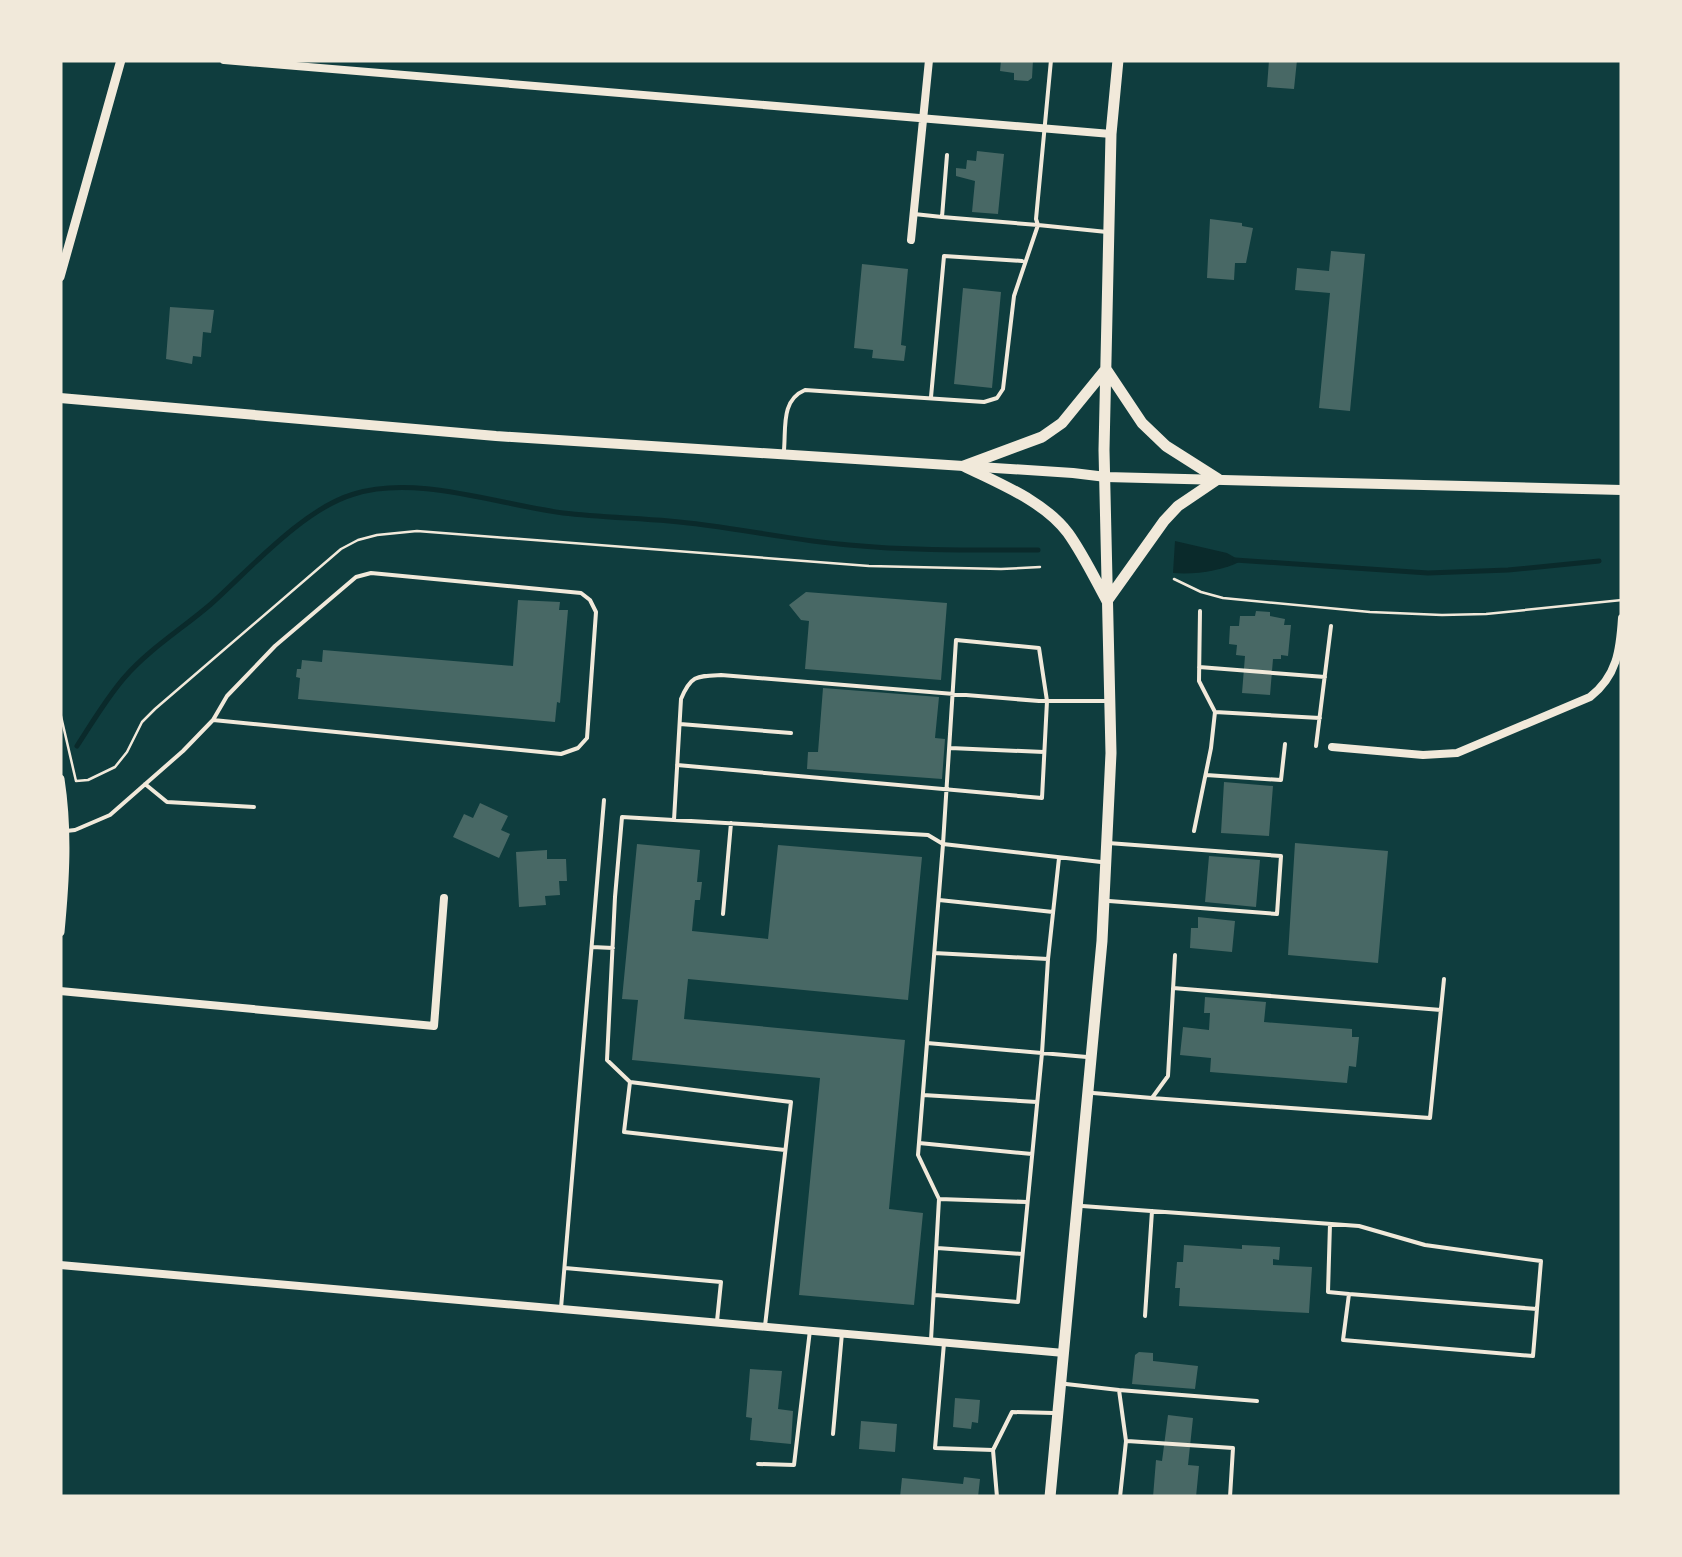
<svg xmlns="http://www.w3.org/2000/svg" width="1682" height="1557" font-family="Helvetica,sans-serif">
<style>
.water{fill:#0a2a2b}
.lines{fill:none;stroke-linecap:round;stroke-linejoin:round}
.stream{stroke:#0a2a2b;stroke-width:5}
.building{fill:#486865}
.path{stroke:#f1e9da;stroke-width:2.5}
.service{stroke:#f1e9da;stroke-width:4}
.minor{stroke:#f1e9da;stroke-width:8}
.tertiary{stroke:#f1e9da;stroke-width:9}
.secondary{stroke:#f1e9da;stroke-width:10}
.primary{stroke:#f1e9da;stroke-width:11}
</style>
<rect width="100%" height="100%" fill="#0f3d3e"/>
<!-- water -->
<path class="water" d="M1175,541L1227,553L1241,561C1223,571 1194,575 1173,573Z"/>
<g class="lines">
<!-- stream -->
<path class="stream" d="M1235,560L1428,573L1508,570L1599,561
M77,746C92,723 106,699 124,678C149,649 182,629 211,604C250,569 303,509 354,494C416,474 500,505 563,513C598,517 634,518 669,521C729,526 789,540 849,545C912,551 975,550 1038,550"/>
</g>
<!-- building -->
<path class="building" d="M1001,60H1033L1032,78L1028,81L1014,80V73L1000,71Z
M1269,60H1297L1294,89L1267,87Z
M977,151L1004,154L998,214L972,212L975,181L956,176V168L966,169L967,160L976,161Z
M1210,219L1242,223V226L1253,228L1246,263H1235L1234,280L1207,278Z
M1331,251L1365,254L1350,411L1319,408L1330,293L1295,290L1297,268L1329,271Z
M862,264L908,269L901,345L906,346L904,361L872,358L873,350L854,348Z
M963,288L1001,292L992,388L954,384Z
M170,307L214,310L211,333L203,332L201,357L193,356L192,364L166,359Z
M806,592L947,603L941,680L805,669L809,621L801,620L789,605Z
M518,600L560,602L559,610H568L560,703L557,702L555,722L298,699L300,678L296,677L297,669H301L302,660L322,662L323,650L513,666Z
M1256,611L1270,612V616L1285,619L1284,625H1291L1288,656L1281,655V659H1273L1270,695L1242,693L1245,656L1236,655L1237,645L1229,644L1230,626H1239L1240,616H1255Z
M823,688L939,697L935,738L945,739L942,779L807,769L808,752H818Z
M1224,782L1273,786L1269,836L1221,833Z
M480,803L508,816L501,830L510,834L499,858L453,837L464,814L473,818Z
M1295,843L1388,851L1378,963L1288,955Z
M637,844L700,850L697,882H702L700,900H695L692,931L768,939L778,845L922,857L908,1000L688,979L684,1019L905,1040L889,1209L923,1213L914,1305L799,1295L820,1078L632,1060L638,1000L622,999Z
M547,850V859H566L567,881H559L560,895L545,896L546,905L519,907L516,852Z
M1209,856L1260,860L1256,907L1205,902Z
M1198,917L1235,921L1232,952L1190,948L1191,928H1198Z
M1205,997L1266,1002L1264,1022L1352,1029V1037H1359L1356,1067L1349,1066L1347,1083L1210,1072L1211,1058L1180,1055L1183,1027L1209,1030L1210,1013H1204Z
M1184,1245L1242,1249V1245L1280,1247L1279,1260L1273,1259V1265L1312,1267L1309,1313L1179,1306L1180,1288H1175L1177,1262H1183Z
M1139,1352L1153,1353V1361L1198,1366L1195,1389L1132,1384L1135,1355Z
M750,1369L782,1371L778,1409L793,1411L791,1444L750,1440L752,1418L746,1417Z
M955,1398L980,1400L978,1423L972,1422L971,1429L953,1427Z
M1168,1415L1193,1418L1188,1465L1199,1466L1196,1497H1153L1156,1460L1162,1461Z
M861,1421L897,1424L895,1452L859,1449Z
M964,1477L980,1479L978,1497H900L902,1478L963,1484Z"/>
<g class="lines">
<!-- path -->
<path class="path" d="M1174,579L1201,592L1223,598L1370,612L1442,615L1486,614L1622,600
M60,712L76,781L88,780L115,767L127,752L142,722L155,709L341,549L358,540L377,535L417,531L869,566L1001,569L1040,567"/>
<!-- service -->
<path class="service" d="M1051,60L1036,219L1038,225L1107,232
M914,214L942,217
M931,397L944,256L1022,261
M784,450C786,427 781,400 805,390L984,402L997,398L1003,389L1014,296L1038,225L942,217L947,155
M1200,611L1199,681L1215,712
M1199,667L1325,677
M680,724L791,733
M1316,746L1331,626
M950,748L1044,752
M677,765L1042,798L1047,701L1039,648L956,640L943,844L928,835L622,817L615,897L607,1060L630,1082L791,1102L765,1326
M1206,775L1281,780L1285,744
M145,784L167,802L254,807
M674,820L681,699C691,675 697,676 721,675L1039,701H1105
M66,831L75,830L110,815L183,751L213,720L227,696L275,646L356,577L371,573L581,593L590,600L596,612L587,738L578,748L561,754L213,720
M1194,831L1211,748L1215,712L1320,718
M1108,843L1281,856L1277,914L1109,901
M939,900L1053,912
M723,914L731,823
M592,947L613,948
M934,953L1048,959L1059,858
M1173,988L1441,1010
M927,1043L1087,1057
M630,1082L624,1132L785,1150
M1093,1093L1152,1098L1168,1076L1175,955
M923,1095L1037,1102
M1152,1098L1430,1118L1444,979
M919,1143L1032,1154
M939,1199L1027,1202
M1082,1206L1359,1226L1425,1245L1541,1261L1533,1356L1343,1340L1349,1294L1537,1309
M1330,1224L1328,1292L1349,1294
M937,1248L1022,1254
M565,1268L721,1282L717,1321
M935,1295L1018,1302L1042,1053L1048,959
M561,1308L604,800
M1145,1316L1152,1211
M931,1340L939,1199L918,1155L943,844L1101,862
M944,1343L935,1448L993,1450L997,1497
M1066,1384L1119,1390L1126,1441L1120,1497
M1119,1390L1257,1401
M833,1434L842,1333
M1127,1441L1233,1448L1230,1497
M993,1450L1012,1412L1053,1413
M758,1464L794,1465L810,1330"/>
<!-- minor -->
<path class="minor" d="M224,60L1111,134
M911,240L929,60
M1332,747L1423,755L1457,753L1590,697C1617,676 1620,650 1622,618
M60,991L434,1026L444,898
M60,1265L1064,1353"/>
<!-- tertiary -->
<path class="tertiary" d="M60,277L121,60
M60,779C68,831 65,880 60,932"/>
<!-- secondary -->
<path class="secondary" d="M60,398L496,436L1073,473L1106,477L1622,490"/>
<!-- primary -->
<path class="primary" d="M1106,369L1142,423L1166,446L1218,479L1178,506L1164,521L1107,601C1095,579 1083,554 1068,533C1044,501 1000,484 964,466L1042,437L1062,423Z
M1050,1497L1102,941L1111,753L1104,450L1111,134L1118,60"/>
</g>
<!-- border -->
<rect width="1682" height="1557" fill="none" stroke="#f1e9da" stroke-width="125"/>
</svg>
